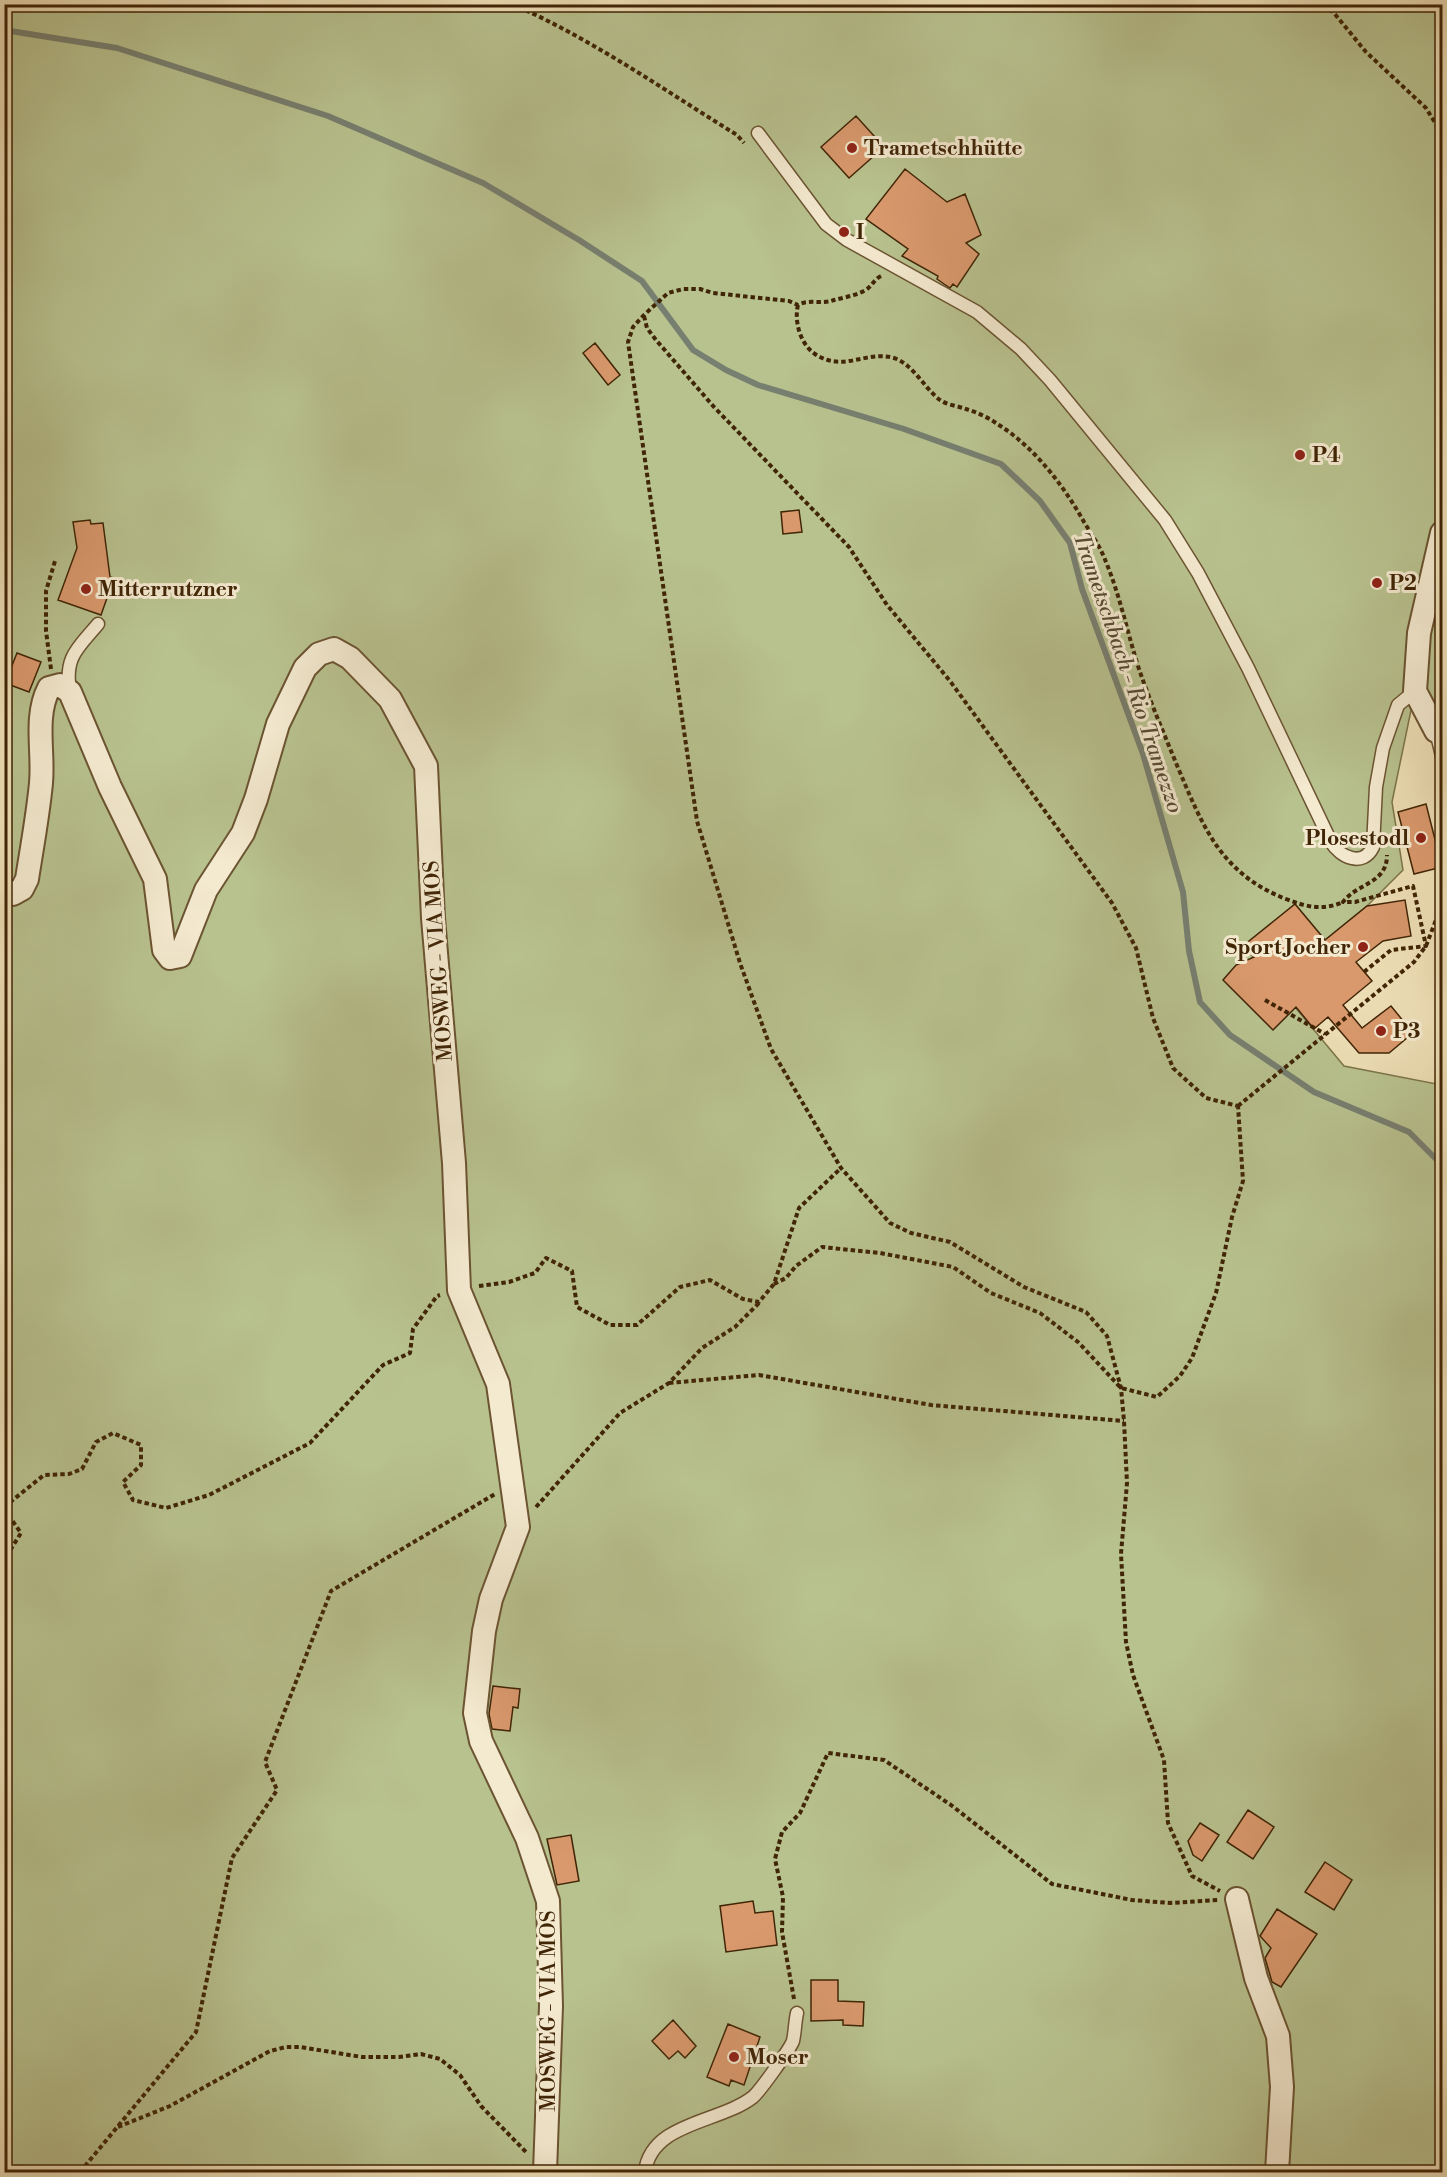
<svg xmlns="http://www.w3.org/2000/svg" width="1447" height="2177" font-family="'Libre Bodoni',serif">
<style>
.green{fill:#b8c28f;stroke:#7c744a;stroke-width:1.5}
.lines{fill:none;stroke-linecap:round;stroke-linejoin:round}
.stream{stroke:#777f70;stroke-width:6}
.building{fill:#d9996d;stroke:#402506;stroke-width:1.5}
.lane-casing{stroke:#6c5432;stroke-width:15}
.street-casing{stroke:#6c5432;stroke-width:26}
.path{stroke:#402506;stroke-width:4;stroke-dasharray:4.5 3;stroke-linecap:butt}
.lane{stroke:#f4ead0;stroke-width:12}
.street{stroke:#f4ead0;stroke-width:22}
.poi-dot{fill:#8f2418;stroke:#f4ead0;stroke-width:2}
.labels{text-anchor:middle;stroke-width:6;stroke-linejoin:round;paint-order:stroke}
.poi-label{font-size:21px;font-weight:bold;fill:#402506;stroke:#f4ead0;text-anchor:start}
.street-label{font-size:21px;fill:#402506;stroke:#f4ead0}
.water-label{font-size:22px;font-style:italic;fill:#574a32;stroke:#f4ead0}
</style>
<rect width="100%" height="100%" fill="#eedfb7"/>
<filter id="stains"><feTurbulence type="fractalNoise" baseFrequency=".00333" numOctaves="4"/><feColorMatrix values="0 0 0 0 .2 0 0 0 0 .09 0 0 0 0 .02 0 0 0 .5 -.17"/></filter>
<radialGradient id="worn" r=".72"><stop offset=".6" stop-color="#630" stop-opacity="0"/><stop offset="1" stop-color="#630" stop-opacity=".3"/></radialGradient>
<!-- green -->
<path class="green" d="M5,5H1442V706L1415,691L1392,802L1403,870L1367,906L1325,940L1295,904L1244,946L1344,1066L1442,1085V2172H5Z"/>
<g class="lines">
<!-- stream -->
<path class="stream" d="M4,30L117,48L328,116L483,183L579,240L642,281L693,350L726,370L758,385L904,429L1001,464L1040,501L1070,543L1082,589L1143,754L1183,892L1189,951L1200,1002L1230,1035L1314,1092L1409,1132L1442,1165"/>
</g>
<!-- building -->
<path class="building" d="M856,116L884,147L849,178L821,147Z
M905,169L947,202L965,194L981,235L966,243L979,254L957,287L953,284L950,288L944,284L937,279L938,276L902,256L908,249L866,219Z
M595,343L620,375L608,385L583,353Z
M799,510L802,532L783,534L781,512Z
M90,520L91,524L103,523L110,577L114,578L101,615L58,600L77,548L73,522Z
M17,653L41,662L29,692L5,683Z
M1426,804L1442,867L1414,874L1398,812Z
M1405,900L1411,936L1383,941L1356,962L1372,981L1343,1005L1362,1028L1391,1006L1413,1033L1389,1053H1359L1328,1017L1314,1029L1296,1007L1273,1030L1223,980L1236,965L1254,957L1244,945L1295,904L1325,940L1367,906Z
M493,1686L520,1689L518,1708L513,1707L510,1731L492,1729L489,1714Z
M1248,1810L1274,1827L1253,1859L1227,1842Z
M1200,1823L1219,1835L1202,1861L1193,1855L1188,1841Z
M571,1835L579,1881L557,1885L547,1839Z
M1325,1862L1352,1880L1334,1910L1305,1892Z
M753,1901L755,1913L773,1911L777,1945L726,1952L720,1906Z
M1277,1909L1317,1934L1281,1987L1272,1982L1265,1958L1271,1948L1260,1936Z
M811,1980H838V2001L864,2002L863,2026L843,2025V2020L811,2021Z
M673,2020L696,2046L685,2058L678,2051L669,2059L652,2041Z
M728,2024L760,2037L744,2085L731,2080L729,2086L707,2077Z"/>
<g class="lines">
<!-- lane casing -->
<g class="lane-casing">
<path id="lane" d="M758,133L826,224L847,240L977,312L1021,349L1050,380L1165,520L1198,573L1248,668L1331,842C1340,857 1363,868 1373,847L1376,787L1383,748L1398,705L1415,691
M70,691C64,657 78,648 98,624
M1436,731L1442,756
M645,2172C651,2122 720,2123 753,2097C760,2091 790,2049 793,2041C795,2032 795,2022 797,2013"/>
</g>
<!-- street casing -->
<g class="street-casing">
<path id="street" d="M1436,731L1415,691L1419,633L1442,533
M4,890L13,894L22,889L27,879C32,847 38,815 41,783C44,752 34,717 49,688L60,685L70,692L110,787L155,879L164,950L170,958L180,956L206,890L243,833L256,799L278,724L305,668L319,654L334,649L350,658L390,699L426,766L433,918L454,1163L459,1290L498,1384L518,1527L491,1599L484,1631L475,1713L481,1741L527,1838L548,1901L551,2006L545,2172
M1237,1899L1256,1978L1278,2036L1282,2087L1277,2172"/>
</g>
<!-- path -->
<path class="path" d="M512,4C592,39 664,90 737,135L744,143
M1324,4L1334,13L1366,52L1426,108L1442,134
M881,276C873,280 872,287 864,291C854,296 841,298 831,301C820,304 808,299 798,305L789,301L713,293L700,289H683L668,293L644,315L633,327L628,342L697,821L740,963L771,1049L841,1168L890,1223L911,1233L950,1242L1024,1287L1086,1312L1107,1336L1121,1388L1124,1421L1127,1483L1121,1554L1126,1642L1133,1675L1164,1760L1168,1823L1192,1876L1220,1891
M798,305C794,321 800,344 815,354C843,373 866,350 894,358C913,364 924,388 940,400C947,405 958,406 966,409C977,412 989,418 999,425C1035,448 1064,486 1084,522C1092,535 1101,548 1106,562C1120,596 1127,631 1138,666C1149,699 1163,731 1176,763C1202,824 1219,873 1286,899C1307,907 1322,911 1343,902
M644,316L647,328L656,340L714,407L849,547L887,605L950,681L1112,903L1136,948L1153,1018L1173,1068L1206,1098L1238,1106
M51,669L46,631V591L55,561
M1364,972L1391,950L1426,946L1413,886L1355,902H1343C1357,883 1387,884 1387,855
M1265,1000L1325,1034
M1238,1106L1414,962L1426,946L1442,904
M774,1284L786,1278L796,1266L822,1247L880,1253L953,1267L991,1293L1040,1313L1078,1342L1121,1388L1157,1397L1180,1376L1192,1358L1216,1293L1232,1217L1243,1181L1238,1106
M479,1286L509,1282L535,1273L546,1258L572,1271L577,1307L610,1325H637L680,1287L710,1280L743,1299L759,1302L774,1284L799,1208L841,1168
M669,1383L759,1375L931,1405L1124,1421
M4,1507L44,1475L69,1474L82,1469L96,1442L113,1433L141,1445V1465L123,1482L133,1500L166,1508L209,1495L310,1443L383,1365L410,1353L413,1329L437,1296L440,1295
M536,1507L620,1413L669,1383L702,1348L735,1327L759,1303
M4,1509L21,1533L4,1560
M794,1999L782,1932L783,1897L775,1859L782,1832L800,1813L828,1753L884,1760L951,1805L1052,1884L1132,1900L1170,1903L1218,1900
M118,2127L170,2106L270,2051L286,2047H300L362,2057H399L421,2054L440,2059L460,2075L481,2106L526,2152
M80,2172L196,2032L232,1858L277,1790L265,1762L331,1591L495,1494"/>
<!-- lane -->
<use href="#lane" class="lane"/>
<!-- street -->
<use href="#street" class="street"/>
</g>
<!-- markers -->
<g class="poi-dot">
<circle cx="852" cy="148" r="6"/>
<circle cx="844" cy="232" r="6"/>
<circle cx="1300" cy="455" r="6"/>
<circle cx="1377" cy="583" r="6"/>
<circle cx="86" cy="589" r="6"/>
<circle cx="1421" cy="838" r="6"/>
<circle cx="1363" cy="947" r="6"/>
<circle cx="1381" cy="1031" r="6"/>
<circle cx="734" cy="2057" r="6"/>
</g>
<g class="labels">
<!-- poi labels -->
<g class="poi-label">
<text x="864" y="155">Trametschhütte</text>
<text x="856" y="239">I</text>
<text x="1312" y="462">P4</text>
<text x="1389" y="590">P2</text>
<text x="98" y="596">Mitterrutzner</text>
<text x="1409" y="845" text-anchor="end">Plosestodl</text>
<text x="1351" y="954" text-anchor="end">Sport Jocher</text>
<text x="1393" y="1038">P3</text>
<text x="746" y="2064">Moser</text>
</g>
<!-- street labels -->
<g class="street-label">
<text transform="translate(438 961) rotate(-94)" y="7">MOSWEG - VIA MOS</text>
<text transform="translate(548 2011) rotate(-90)" y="7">MOSWEG - VIA MOS</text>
</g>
<!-- water labels -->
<g class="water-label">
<text transform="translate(1129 672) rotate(71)" y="8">Trametschbach - Rio Tramezzo</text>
</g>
</g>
<!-- margin -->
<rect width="1447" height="2177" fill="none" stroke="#eedfb7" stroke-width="24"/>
<rect x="6" y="6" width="1435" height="2165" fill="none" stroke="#402506" stroke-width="3"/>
<rect x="12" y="12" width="1423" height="2153" fill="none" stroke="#402506" stroke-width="1.5"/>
<rect width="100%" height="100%" filter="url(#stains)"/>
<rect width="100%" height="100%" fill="url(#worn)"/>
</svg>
